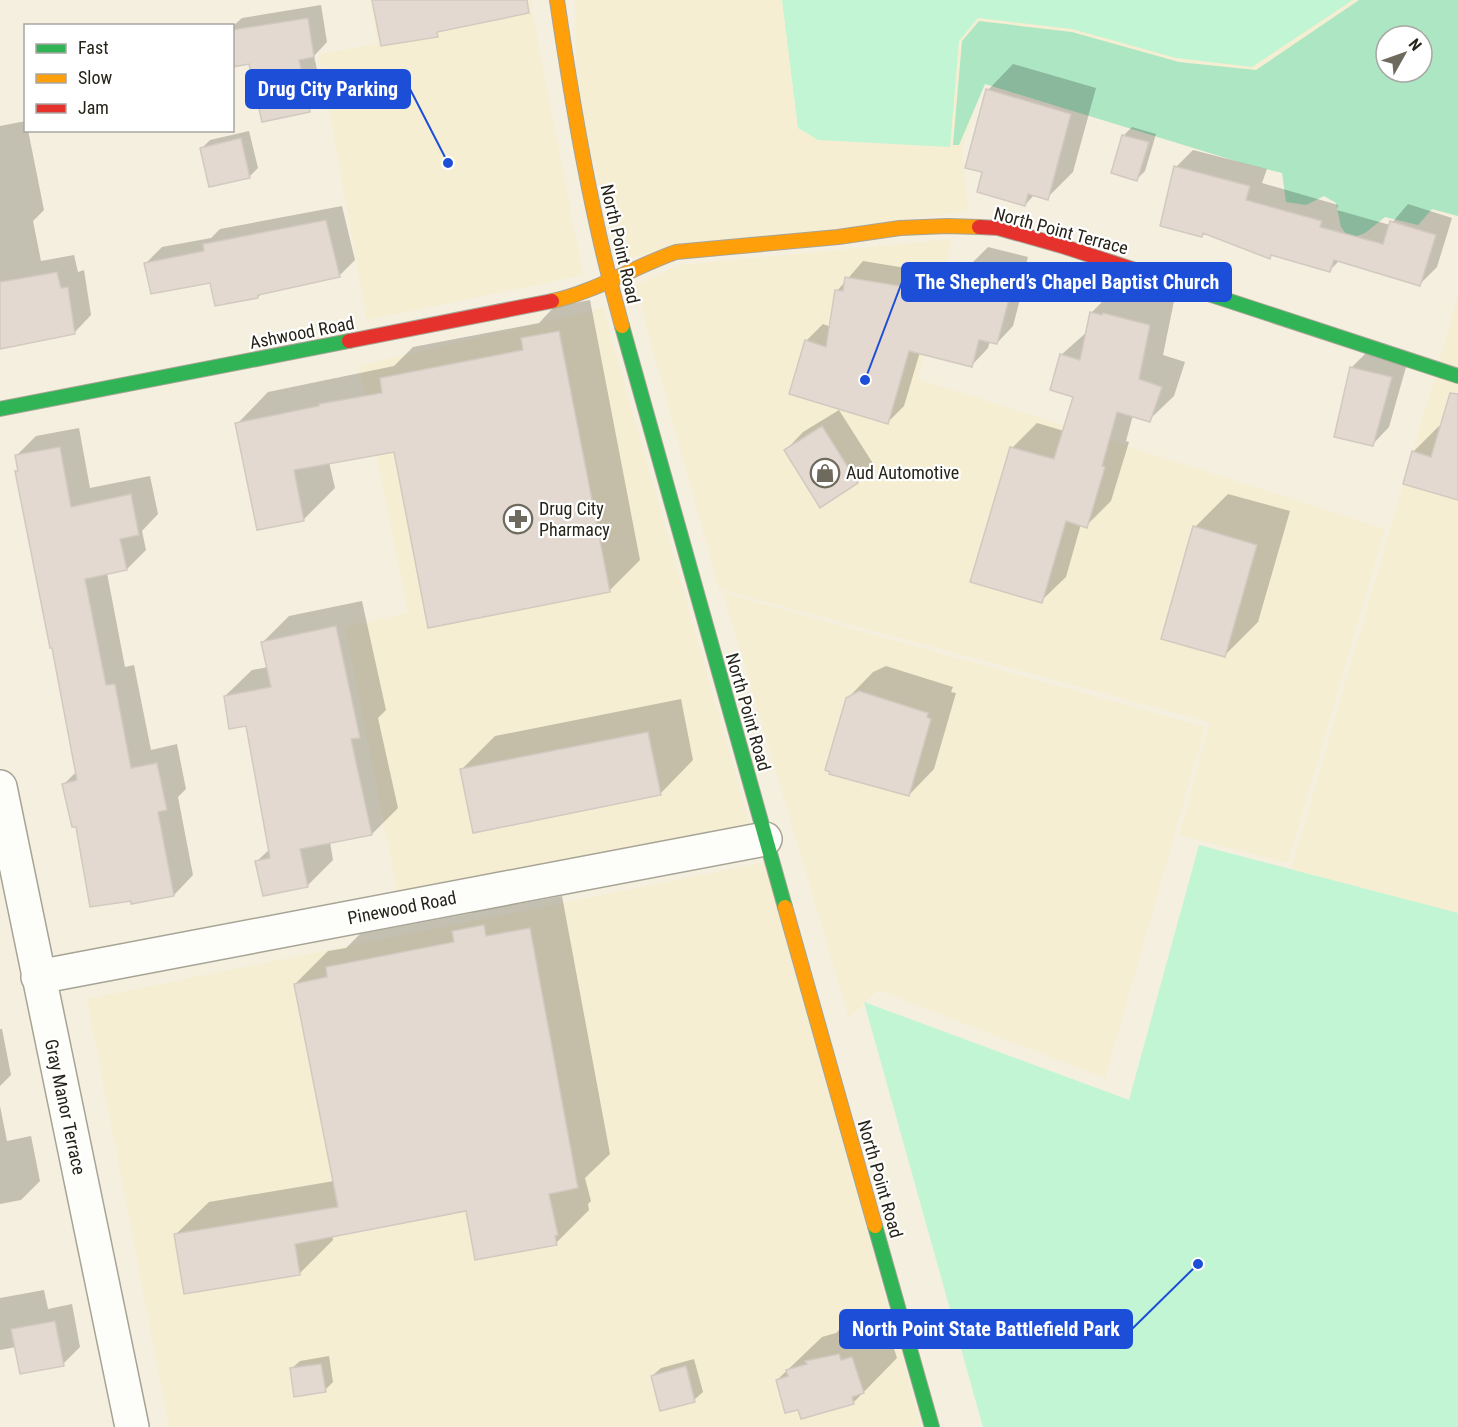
<svg xmlns="http://www.w3.org/2000/svg" width="1458" height="1427" font-family="'Roboto Condensed',sans-serif">
<style>
.built{fill:#f6eed2;fill-rule:evenodd}
.green{fill:#c2f5d4}
.forest{fill:#ade6c3;fill-rule:evenodd}
.shadow{fill:#0003}
.building{fill:#e3d9d0;stroke:#d2c9c0;stroke-width:1.5}
.lines{fill:none;stroke-linecap:round;stroke-linejoin:round}
.street-casing{stroke:#a7a496;stroke-width:36}
.fast-casing{stroke:#a7a496;stroke-width:16}
.slow-casing{stroke:#a7a496;stroke-width:16}
.jam-casing{stroke:#a7a496;stroke-width:16}
.street{stroke:#fdfdfa;stroke-width:33}
.fast{stroke:#30b455;stroke-width:14}
.slow{stroke:#ff9f0a;stroke-width:14}
.jam{stroke:#e5322d;stroke-width:14}
.labels{text-anchor:middle;stroke-width:4.5;stroke-linejoin:round;paint-order:stroke}
.street-label{font-size:18px;fill:#262318;stroke:#fff}
.poi-label{font-size:18px;fill:#262318;stroke:#fff;text-anchor:start}
.leader{fill:none;stroke:#1d4ed8;stroke-width:2}
.callout-dot{fill:#1d4ed8;stroke:#fff;stroke-width:2}
.callout{fill:#1d4ed8;stroke:#1d4ed8;stroke-width:2}
.callout-label{font-size:20px;text-anchor:middle;font-weight:bold;fill:#fff}
</style>
<rect width="100%" height="100%" fill="#f4efde"/>
<!-- built -->
<path class="built" d="M370,0H532V11L583,275L367,320L319,54L378,44Z
M575,0H1458V217L983,81L962,150L968,211L620,259L578,106ZM1386,36H1422V72H1386Z
M952,239L918,379L1385,529L1288,863L1179,835L1210,722L719,589L635,285L680,265Z
M1458,297V913L1291,869Z
M603,308L751,828L399,899L345,627L408,613L359,366Z
M723,593L1205,727L1105,1078L878,990L849,1018Z
M765,862L921,1427H169L87,999Z"/>
<!-- green -->
<path class="green" d="M782,0H1353L1252,67L1176,58L1072,29L978,18L959,41L950,147L818,140L798,128Z
M1199,845L1458,913V1427H983L864,1002L1129,1100Z"/>
<!-- forest -->
<path class="forest" d="M1359,0H1458V216L1432,209L1418,225L1385,217L1365,233L1350,239L1341,227L1336,203L1324,196L1306,205L1286,202L1282,173L1239,162L985,84L959,145H953L962,41L979,21L1072,32L1179,62L1256,70ZM1386,36H1422V72H1386Z"/>
<!-- shadow -->
<path class="shadow" d="M321,5L327,42L314,56L323,97L309,110L251,62L232,57V27L242,18Z
M1013,64L1096,88L1073,172L1047,198L1035,194L1025,205L984,171L988,90Z
M26,121V130H28L44,210L33,221L41,261L74,255L78,272L84,270L91,315L74,333L0,344V126Z
M1132,127L1156,134L1145,171L1137,179L1123,136Z
M249,131L258,168L249,177L202,148L210,140Z
M1193,150L1267,169L1262,183L1338,205L1337,210L1390,225L1408,204L1452,218L1437,267L1420,284L1340,260L1330,270L1273,254L1269,257L1205,232L1202,235L1176,167Z
M342,206L355,260L339,276L262,293L258,297L146,263L162,247L211,238L220,229Z
M988,247L1028,257L1024,271L1027,272L1013,326L997,343L990,341L988,348L972,365L920,352L904,406L887,423L806,341L823,324L831,327L837,291L863,261L967,278L971,264Z
M1116,288L1127,291L1129,289L1174,301L1163,355L1185,362L1174,396L1149,420L1133,415L1126,441L1129,442L1111,501L1086,526L1081,524L1066,577L1041,601L1012,448L1037,423L1064,431L1075,396L1061,355L1088,331L1091,313Z
M590,300L640,560L609,591L395,451L329,462L335,488L303,520L237,424L268,392L394,366L413,347L539,323L554,307Z
M1369,350L1408,360L1389,427L1372,445L1336,436L1352,367Z
M839,410L874,465L857,482L786,450L803,432Z
M1458,418V498L1413,452L1439,426L1447,428Z
M79,428L90,488L150,476L158,514L142,531L146,550L127,569L107,573L125,667L134,665L151,750L177,744L186,789L178,797L193,875L174,895L77,825L64,784L77,771L17,472L19,470L16,456L36,436Z
M1228,494L1290,511L1258,622L1225,655L1195,527Z
M362,601L386,710L378,718L398,808L372,834L330,842L333,860L307,886L257,861L270,849L248,724L225,696L252,670L268,667L263,642L289,616Z
M886,666L953,687L951,692L956,693L934,769L909,795L847,699L873,672Z
M681,699L693,760L660,794L461,770L495,736Z
M516,893L518,904L562,896L610,1154L585,1178L591,1201L588,1204L589,1210L556,1243L467,1210L332,1235L333,1240L300,1273L176,1234L209,1202L334,1181L295,984L328,951L346,948L360,934L472,913L486,899Z
M0,1029H2L11,1075L0,1086Z
M0,1106L7,1141L31,1136L40,1181L21,1200L0,1204Z
M44,1290L48,1309L72,1304L80,1347L63,1364L16,1347L0,1350V1298Z
M872,1321L874,1327L886,1324L897,1358L853,1403L799,1408L777,1380L822,1337L836,1333L841,1328Z
M329,1356L333,1382L325,1390L291,1369L300,1361Z
M694,1359L703,1392L694,1400L652,1376L661,1368Z"/>
<!-- building -->
<path class="building" d="M372,0H527L529,13L437,32L438,37L381,46Z
M308,18L314,57L299,60L310,112L262,122L249,64L232,67V30Z
M986,89L1071,114L1048,200L1028,194L1025,206L977,192L982,172L965,168Z
M1122,135L1149,142L1137,181L1111,173Z
M241,138L250,178L209,187L200,148Z
M1174,166L1250,186L1246,200L1322,221L1320,227L1383,244L1390,221L1436,235L1420,286L1334,260L1330,272L1271,255L1270,259L1203,233L1202,237L1160,226Z
M326,220L340,277L258,295V298L215,306L210,283L151,294L144,263L204,251L203,244Z
M970,263L1012,273L1009,288H1012L997,344L979,340L972,367L909,351L888,424L789,394L805,340L826,347L835,290L843,291L845,277L960,296Z
M57,272L61,288L68,287L75,334L0,349V282Z
M1090,312L1102,315L1103,313L1150,325L1139,379L1162,387L1150,422L1117,412L1102,466L1105,467L1087,528L1066,521L1042,603L970,582L1010,447L1054,459L1073,397L1050,390L1060,354L1080,360Z
M559,331L610,592L428,628L394,452L294,470L304,521L257,530L235,423L319,406V404L382,393L380,378L523,350L521,338Z
M1350,367L1392,377L1373,446L1334,437Z
M1450,393L1458,394V500L1403,484L1412,451L1431,457Z
M822,426L858,483L820,508L784,450Z
M60,447L71,507L131,494L139,535L120,539L127,570L85,579L106,685L115,684L131,768L157,763L167,810L158,812L174,896L131,904V901L90,907L76,827H72L62,784L77,780L52,648H50L15,471H18L15,455Z
M1193,526L1257,545L1225,657L1161,639Z
M336,626L360,738L351,739L372,835L300,849L308,887L263,896L255,861L270,858L246,726L229,729L224,696L271,687L261,642Z
M859,691L928,713L927,717L931,719L909,796L829,774L830,772L825,770L846,698Z
M648,732L661,795L473,833L460,769Z
M484,925L486,936L530,928L578,1188L549,1194L558,1235L555,1236L557,1245L475,1260L466,1211L295,1244L300,1275L184,1294L174,1234L338,1207L294,984L327,977L326,967L454,942L452,931Z
M55,1321L64,1366L20,1374L11,1329Z
M839,1354L841,1360L852,1357L864,1393L852,1397L854,1404L801,1419L798,1410L785,1413L776,1380L788,1376L786,1370L807,1364L805,1361Z
M321,1364L326,1392L294,1397L290,1368Z
M686,1366L695,1402L660,1411L651,1376Z"/>
<g class="lines">
<!-- street casing -->
<g class="street-casing">
<path id="street" d="M0,787L132,1427
M38,977L765,839"/>
</g>
<!-- fast casing -->
<g class="fast-casing">
<path id="fast" d="M1175,283L1458,376
M622,326L785,907
M0,409L349,341
M875,1226L932,1427"/>
</g>
<!-- slow casing -->
<g class="slow-casing">
<path id="slow" d="M557,0C573,109 592,219 622,326
M552,301C592,293 636,266 676,252L838,237L900,228L947,226L979,227
M785,907L875,1226"/>
</g>
<!-- jam casing -->
<g class="jam-casing">
<path id="jam" d="M979,227L998,228L1062,246L1175,283
M349,341L552,301"/>
</g>
<!-- street -->
<use href="#street" class="street"/>
<!-- fast -->
<use href="#fast" class="fast"/>
<!-- slow -->
<use href="#slow" class="slow"/>
<!-- jam -->
<use href="#jam" class="jam"/>
</g>
<!-- icons -->
<defs>
<g id="shop-ring" transform="scale(1.5)"><circle r="9.5" fill="#fff" stroke="#6e6a5d" stroke-width="1.5"/><path d="M-5-2.5h2.3a2.7 3.5 0 0 1 5.4 0H5L5.5 6h-11ZM-1.5-2.5h3a1.5 2.3 0 0 0-3 0Z" fill="#6e6a5d"/></g>
<g id="pharmacy-ring" transform="scale(1.5)"><circle r="9.5" fill="#fff" stroke="#6e6a5d" stroke-width="1.5"/><path d="M-2-6h4v4h4v4h-4v4h-4v-4h-4v-4h4Z" fill="#6e6a5d"/></g>
</defs>
<g fill-rule="evenodd">
<use href="#shop-ring" x="825" y="473"/>
<use href="#pharmacy-ring" x="518" y="519"/>
</g>
<g class="labels">
<!-- street labels -->
<g class="street-label">
<text transform="translate(1061 231) rotate(15)" y="6">North Point Terrace</text>
<text transform="translate(620 244) rotate(77)" y="6">North Point Road</text>
<text transform="translate(302 333) rotate(-11)" y="6">Ashwood Road</text>
<text transform="translate(748 712) rotate(74)" y="6">North Point Road</text>
<text transform="translate(402 908) rotate(-11)" y="6">Pinewood Road</text>
<text transform="translate(65 1107) rotate(78)" y="6">Gray Manor Terrace</text>
<text transform="translate(880 1179) rotate(74)" y="6">North Point Road</text>
</g>
<!-- poi labels -->
<g class="poi-label">
<text x="846" y="479">Aud Automotive</text>
<text x="539" y="515">Drug City<tspan x="539" dy="21">Pharmacy</tspan></text>
</g>
</g>
<!-- callouts -->
<path class="leader" d="M448 163L410 89M865 380L902 282M1198 1264L1132 1329"/>
<g class="callout-dot">
<circle cx="448" cy="163" r="6"/>
<circle cx="865" cy="380" r="6"/>
<circle cx="1198" cy="1264" r="6"/>
</g>
<g class="callout">
<rect x="246" y="70" width="164" height="38" rx="6"/>
<rect x="902" y="263" width="329" height="38" rx="6"/>
<rect x="840" y="1310" width="292" height="38" rx="6"/>
</g>
<g class="callout-label">
<text x="328" y="96">Drug City Parking</text>
<text x="1067" y="289">The Shepherd’s Chapel Baptist Church</text>
<text x="986" y="1336">North Point State Battlefield Park</text>
</g>
<!-- legend -->
<rect x="24" y="24" width="210" height="108" fill="#ffffff" stroke="#a8a7a3" stroke-width="1.5"/>
<rect x="36" y="44" width="30" height="9" fill="#30b455" stroke="#a8a7a3" stroke-width="1.5"/>
<text x="78" y="54" font-size="18" fill="#262318">Fast</text>
<rect x="36" y="74" width="30" height="9" fill="#ff9f0a" stroke="#a8a7a3" stroke-width="1.5"/>
<text x="78" y="84" font-size="18" fill="#262318">Slow</text>
<rect x="36" y="104" width="30" height="9" fill="#e5322d" stroke="#a8a7a3" stroke-width="1.5"/>
<text x="78" y="114" font-size="18" fill="#262318">Jam</text>
<!-- north arrow -->
<g transform="translate(1404 54) rotate(50)"><circle r="28" fill="#ffffff" stroke="#a8a7a3" stroke-width="1.5"/>
<path d="M0-4.5L10 22L0 15L-10 22Z" fill="#6e6a5d"/>
<text y="-9" font-size="16" font-weight="bold" text-anchor="middle" fill="#262318">N</text>
</g>
</svg>
